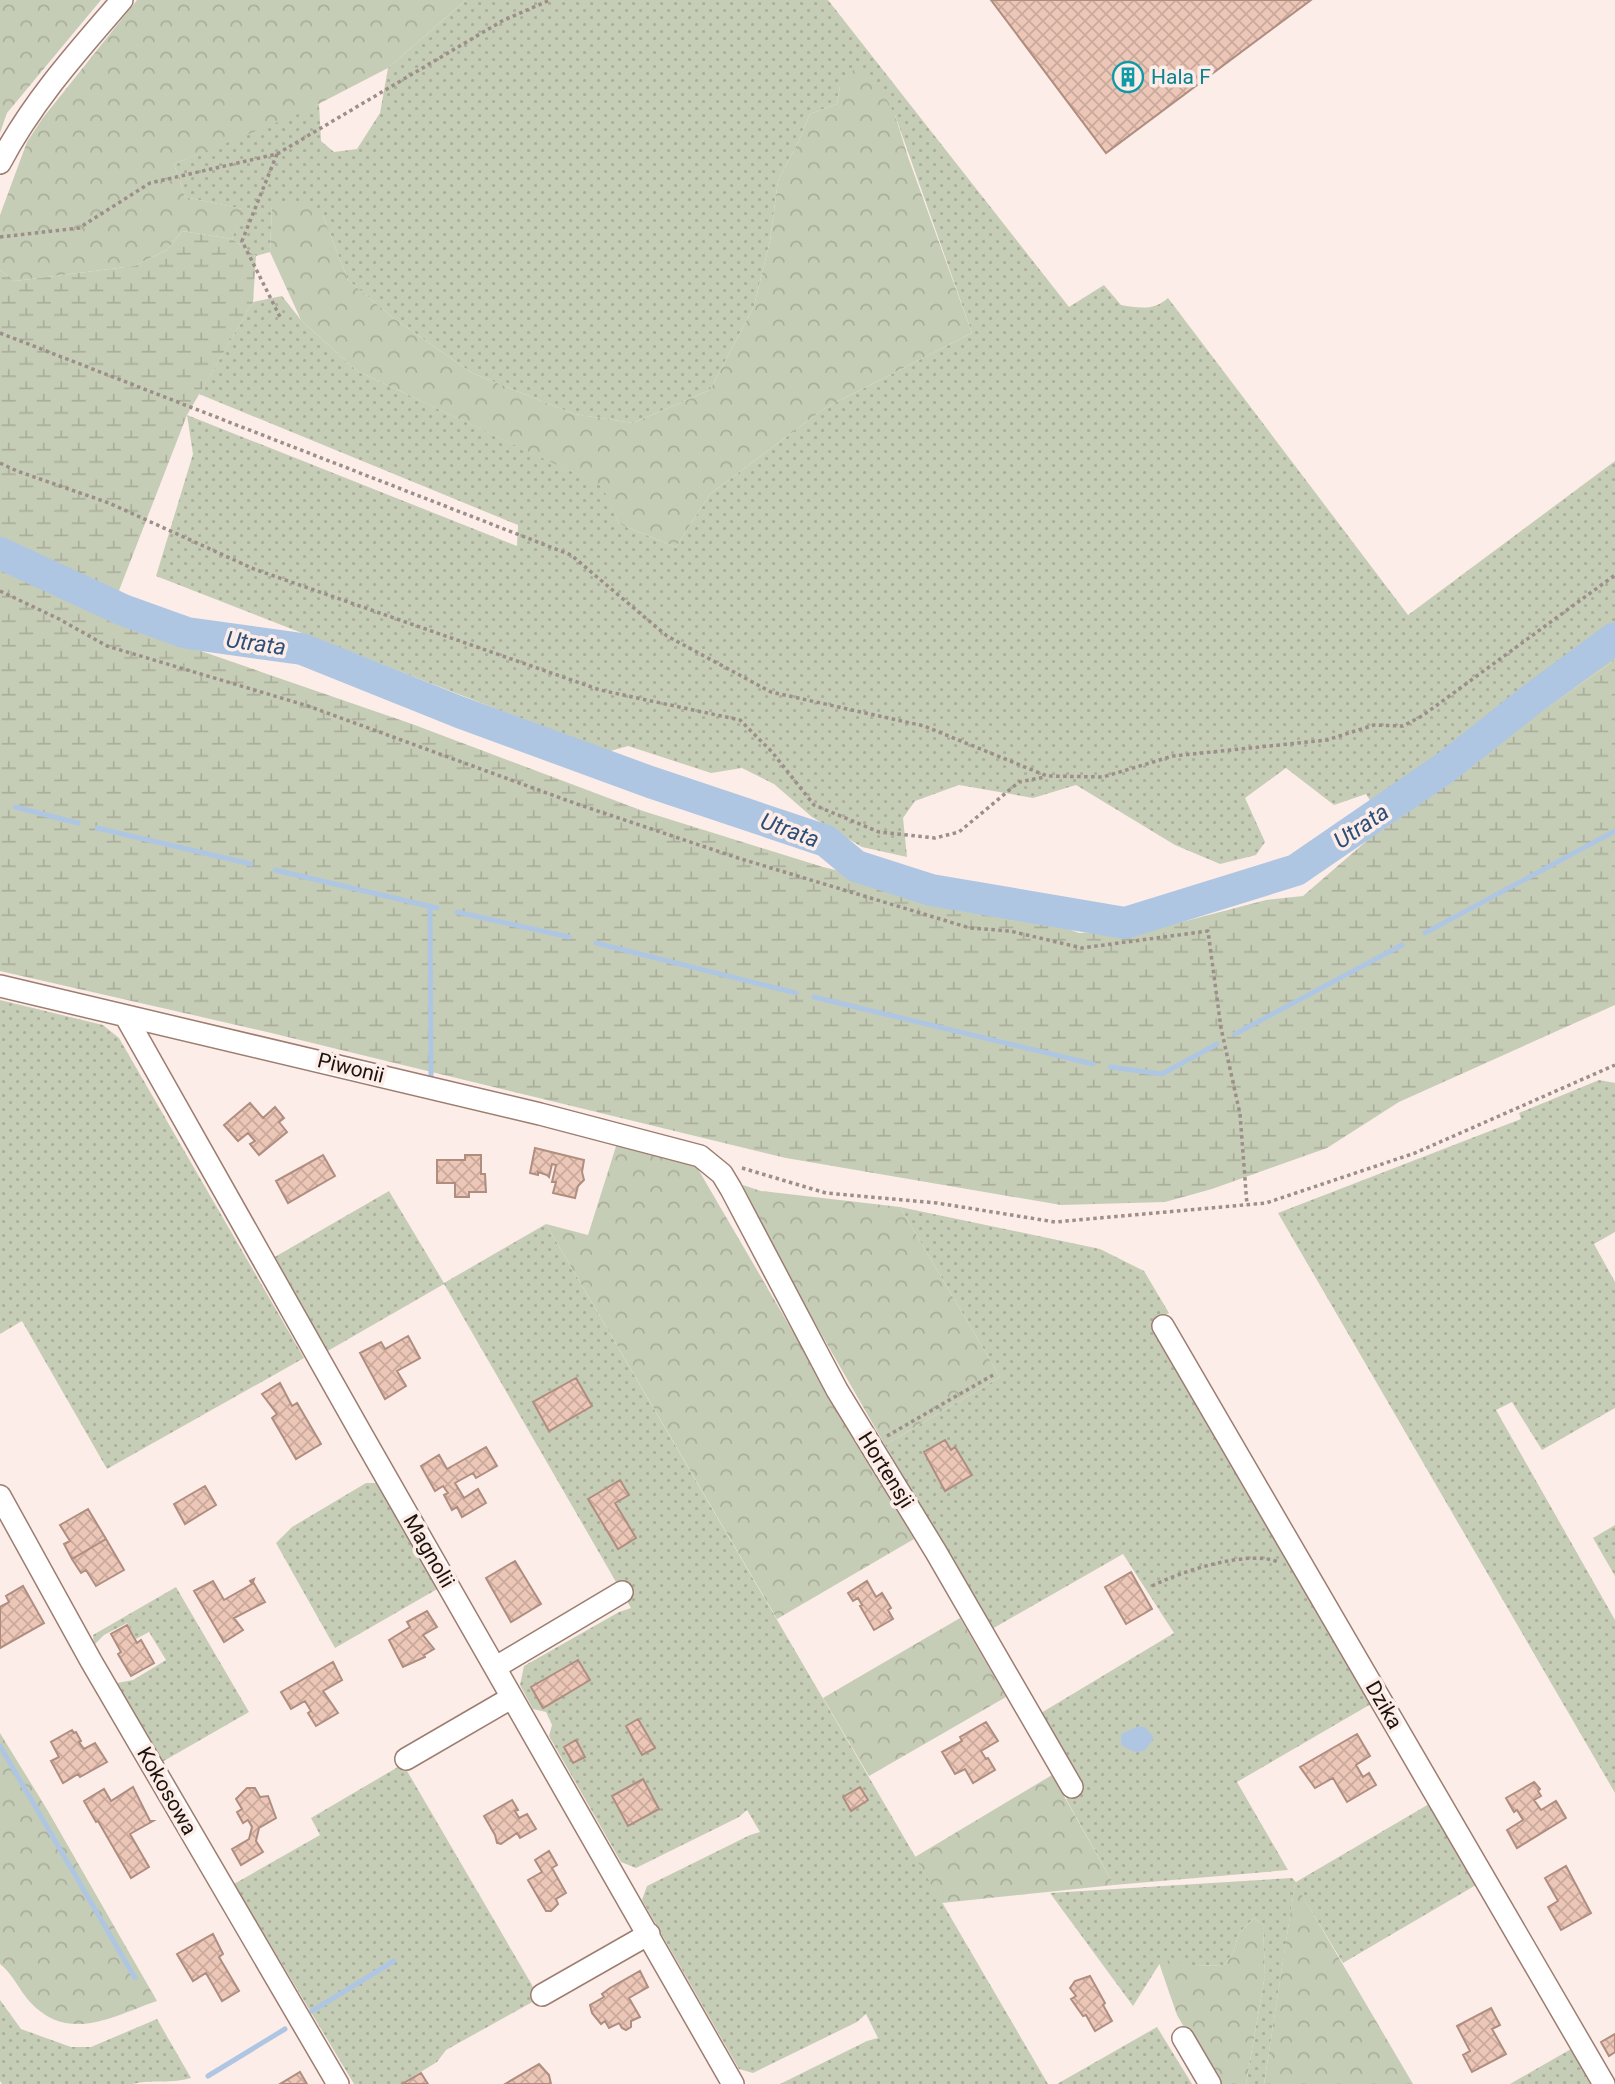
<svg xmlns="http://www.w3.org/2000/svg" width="1615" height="2084" font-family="Roboto,sans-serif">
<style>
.grass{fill:url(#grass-dots)}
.forest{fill:url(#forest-crowns)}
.wetland{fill:url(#wetland-marsh)}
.water{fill:#afc6e3}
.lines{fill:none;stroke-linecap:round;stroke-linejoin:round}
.stream{stroke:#afc6e3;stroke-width:5}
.river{stroke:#afc6e3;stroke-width:32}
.building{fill:url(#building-cross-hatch);stroke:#af8e80;stroke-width:2}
.minor-casing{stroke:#9d7d70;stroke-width:24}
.path{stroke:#9c8e89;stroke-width:3.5;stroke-dasharray:3.5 3.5;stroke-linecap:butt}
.minor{stroke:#fff;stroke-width:21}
.labels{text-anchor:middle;stroke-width:7;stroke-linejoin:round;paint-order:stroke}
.culture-label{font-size:21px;fill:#0d838f;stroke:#fcede8;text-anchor:start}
.street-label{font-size:21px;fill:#1f130e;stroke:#fcede8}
.water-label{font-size:23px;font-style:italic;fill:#2e4e77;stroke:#fcede8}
</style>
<defs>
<pattern id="grass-dots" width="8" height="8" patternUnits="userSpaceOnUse" patternTransform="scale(1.75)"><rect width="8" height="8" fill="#c6cdb6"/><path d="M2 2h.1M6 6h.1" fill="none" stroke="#aaaf9b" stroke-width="1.8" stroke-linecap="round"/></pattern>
<pattern id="forest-crowns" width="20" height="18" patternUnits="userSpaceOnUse" patternTransform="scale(1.75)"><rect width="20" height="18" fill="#c6cdb6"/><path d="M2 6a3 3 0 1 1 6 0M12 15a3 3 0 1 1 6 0" fill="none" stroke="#aaaf9b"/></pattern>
<pattern id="wetland-marsh" width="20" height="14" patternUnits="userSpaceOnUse" patternTransform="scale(1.75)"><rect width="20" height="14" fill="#c6cdb6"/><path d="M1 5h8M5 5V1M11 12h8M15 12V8" fill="none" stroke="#aaaf9b"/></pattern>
<pattern id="building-cross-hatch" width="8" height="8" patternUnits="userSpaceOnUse" patternTransform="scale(1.75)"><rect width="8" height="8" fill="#ecc6b7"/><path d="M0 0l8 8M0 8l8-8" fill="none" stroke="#caa99c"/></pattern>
</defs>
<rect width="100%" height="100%" fill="#fcede8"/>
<!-- grass -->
<path class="grass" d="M466,0H828L1069,307L1104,285L1121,305C1139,308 1154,311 1168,298L1408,615L1615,461V660L1503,738L1385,825L1366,794L1334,805L1286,768L1245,798L1265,842L1256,855L1220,864L1175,845L1076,785L1033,798L959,785L915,801L903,818L907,857L862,847L812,817L774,784L742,768L711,773L628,746L607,752L156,576L193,454L187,415L517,546L518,525L199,394L253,302L282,296L301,320L357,371L603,486L619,524L676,547L710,494L825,408L972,333L895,115L840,86L837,104L810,114L799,140L778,181L770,241L754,306L710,390L633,423L574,414L472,373L392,317L348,280L323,216L272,205L270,252L256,256L232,239L242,209L185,197L174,164L319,104L321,141L334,152L357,149L380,113L388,68Z
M0,1000L103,1025L119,1038L304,1358L107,1469L22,1321L0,1334Z
M1599,1080L1615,1083V1232L1594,1244L1615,1282V1408L1542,1450L1512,1402L1496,1410L1615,1620V1793L1278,1213L1521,1119L1519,1113Z
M389,1191L444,1283L546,1224L1048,2084H780L867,2041L878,2038L866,2014L857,2022L753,2073L739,2069L642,1900L647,1886L750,1835L760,1832L747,1810L739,1817L636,1868L621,1862L549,1736L552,1725L546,1712L533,1709L520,1685L524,1666L619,1612L631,1608L444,1284L326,1352L273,1258Z
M900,1207L1100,1249L1144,1271L1169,1313L1153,1322L1371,1704L1237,1782L1288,1870L1114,1885L1066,1799L1077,1793L1083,1785L1041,1713L1174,1633L1123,1554L992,1629L885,1445L1000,1377Z
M366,1483H376L439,1588L335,1648L276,1543L292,1527Z
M1615,1525V1576L1593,1538Z
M176,1587L249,1712L162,1762L117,1683L133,1680L166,1660L149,1632L136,1639L127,1623L104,1635L94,1645L93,1635Z
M403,1764L532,1985L536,2000L446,2050L437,2062L401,2084H354L234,1884L320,1835L311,1818Z
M1429,1804L1476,1885L1343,1963L1295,1884L1264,2084H1246L1265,1975L1263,1925L1254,1918L1239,1933L1233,1953L1224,1965L1194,1966L1160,1963L1133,2006L1050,1893L1292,1878L1296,1882Z
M0,2000L21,2029L71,2047H91L157,2019L191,2078C171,2084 155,2079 132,2084H2L0,2081Z
M1157,2027L1192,2084H1057Z
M1571,2049L1590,2084H1510Z"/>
<!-- forest -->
<path class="forest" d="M0,0H101L7,113L0,133Z
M137,0H466L388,68L303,112L174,164L185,197L243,209L232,239L182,231L167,250L134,266L15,281L0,270V215L27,142L42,119Z
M855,68L874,76L895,115L908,157L972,333L825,408L710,494L676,547L619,524L602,486L357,371L301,320L270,252L272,205H309L323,216L348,280L392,317L472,373L574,414L633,423L710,390L754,306L770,241L778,181L799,140L810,114L837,104L840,86Z
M618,1140L678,1153L698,1169L914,1539L777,1619L546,1224L588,1235Z
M734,1182L761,1191L900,1207L1000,1377L885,1445Z
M960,1618L1006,1697L869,1776L823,1698Z
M0,1733L48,1811L157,2001C113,2016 69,2044 30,2002C19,1990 13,1974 0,1964Z
M1052,1775L1114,1885L942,1903L915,1857Z
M1295,1883L1413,2084H1264Z
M1254,1918L1263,1925L1265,1975L1246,2084H1217L1177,2015L1159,1963L1171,1960L1194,1966L1224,1965L1233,1953L1239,1933Z"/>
<!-- wetland -->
<path class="wetland" d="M182,231L232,239L256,256L253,302L187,415L108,619L412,724L643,811L823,867L1047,921L1079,933L1155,929L1266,900L1303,896L1385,825L1503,738L1615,660V1005L1399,1102L1327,1148L1212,1189L1165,1202L1061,1205L786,1158L263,1031L0,971V270L15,281L134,266L167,250Z"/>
<!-- water -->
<path class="water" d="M1139,1726L1146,1728L1154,1738L1144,1751L1135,1752L1121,1745V1734Z"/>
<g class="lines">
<!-- stream -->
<path class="stream" d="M15,807L78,823
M97,828L251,864
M275,870L437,908
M430,907L431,1076
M457,912L569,937
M1425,933L1615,831
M596,943L796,993
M814,997L1093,1064
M1235,1034L1402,945
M1110,1067L1162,1074L1217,1044
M0,1746L135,1978
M312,2011L394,1961
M208,2076L285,2029"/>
<!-- river -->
<path class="river" d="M0,553L123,610L187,633L302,649L459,712L650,782L826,841L856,866L931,890L1125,923L1296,870L1446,767L1532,699L1615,638"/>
</g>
<!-- building -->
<path class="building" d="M991,0H1311L1106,153Z
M250,1103L263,1118L275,1107L284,1118L279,1122L287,1132L259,1155L250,1144L255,1141L248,1133L238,1141L224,1125Z
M535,1148L584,1160L582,1172L584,1180L578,1186L575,1198L553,1193L556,1182H552L556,1165L552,1164L549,1177L547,1175L538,1172V1175L530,1173Z
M323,1155L335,1176L288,1203L276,1181Z
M465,1155H481V1174H485L486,1192H469V1197H455V1183H437V1160H465Z
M408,1336L420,1358L397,1371L406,1386L385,1399L360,1353L381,1342L385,1349Z
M576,1378L592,1406L549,1431L533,1402Z
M280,1383L292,1406L297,1403L321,1444L296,1459L272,1418L277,1414L262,1394Z
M945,1440L951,1450L955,1447L972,1475L945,1491L924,1452Z
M486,1447L497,1466L476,1478L473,1473L455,1483L464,1498L478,1489L486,1503L462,1517L457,1507L452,1510L444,1495L448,1493L443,1486L435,1491L421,1466L439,1455L447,1469Z
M620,1480L629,1495L615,1503L636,1538L618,1549L588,1499Z
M205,1486L216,1505L185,1524L174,1504Z
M88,1509L106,1539L72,1559L64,1544L70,1541L60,1525Z
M106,1539L124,1570L96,1586L86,1570L81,1573L72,1559Z
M515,1561L541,1604L511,1622L486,1578Z
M1131,1572L1152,1609L1126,1624L1105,1587Z
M254,1579L253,1582L265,1602L234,1618L243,1630L224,1642L194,1591L213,1581L224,1600L252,1584L250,1581Z
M867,1581L876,1597L882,1593L891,1608L888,1610L893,1619L874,1630L860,1606L862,1605L858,1598L853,1601L848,1593Z
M23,1586L44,1623L0,1648V1607L9,1602L6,1596Z
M427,1611L437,1627L423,1635L434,1649L424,1655L425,1657L403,1667L389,1640L410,1627L407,1622Z
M127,1625L137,1643L141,1640L154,1663L131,1676L118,1654L121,1652L111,1634Z
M578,1660L590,1680L543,1708L531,1687Z
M333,1662L342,1680L323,1691L338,1713L316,1726L308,1713L311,1711L305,1701L291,1709L281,1692Z
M638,1719L655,1748L642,1755L626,1726Z
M986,1722L998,1741L981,1751L986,1759L988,1758L995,1770L973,1783L965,1769L955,1774L942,1752L962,1741L960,1737Z
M72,1730L74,1733L76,1732L81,1741L79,1742L84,1749L95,1743L107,1762L80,1777L78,1774L63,1783L51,1761L59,1757L51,1742Z
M1357,1734L1370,1756L1356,1765L1363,1777L1369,1773L1376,1785L1347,1802L1333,1778L1315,1788L1300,1767Z
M576,1740L585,1757L573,1763L564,1747Z
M643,1779L659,1809L628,1826L612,1796Z
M1534,1782L1540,1789L1538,1791L1541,1796L1534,1800L1541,1810L1556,1801L1566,1818L1517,1848L1507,1830L1523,1820L1517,1810L1514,1812L1506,1798Z
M133,1787L150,1821H153L130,1834L149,1867L131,1878L98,1821L96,1822L84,1801L104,1789L111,1801Z
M860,1787L868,1800L851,1811L843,1797Z
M247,1788H255L260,1797L268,1796L276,1818L259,1828L256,1841L263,1852L241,1865L232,1849L249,1839L252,1827L248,1820L243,1823L237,1812L242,1809L236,1799Z
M512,1800L518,1810L515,1811L519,1818L527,1814L536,1829L520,1838L517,1833L501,1844L497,1843L495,1835L484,1816Z
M549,1851L557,1865L552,1868L566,1893L556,1899L558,1904L551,1911H546L528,1880L542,1872L535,1860Z
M1566,1866L1591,1913L1561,1930L1548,1907L1558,1901L1545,1878Z
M213,1934L223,1954L219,1957L239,1991L222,2001L206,1973L193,1981L177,1954Z
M640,1971L648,1987L629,1998L640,2017L631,2021V2027L626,2030L622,2028L619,2023L609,2028L605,2021L601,2024L592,2013L590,2005L604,1997L602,1994L610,1988Z
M1090,1976L1105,2003L1103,2005L1112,2021L1095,2031L1086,2015L1083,2016L1071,1999L1076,1996L1070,1988L1075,1981Z
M1491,2008L1500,2025L1492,2029L1506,2054L1472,2072L1463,2055L1470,2051L1457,2026Z
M1615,2034V2052L1609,2056L1601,2042Z
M539,2064L549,2075L551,2084H505Z
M300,2072L307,2084H280Z
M421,2073L428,2084H402Z"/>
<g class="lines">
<!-- minor casing -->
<g class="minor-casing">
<path id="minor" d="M0,163C32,102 77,52 122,0
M0,986L540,1114L700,1156L722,1174L731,1189L837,1390L936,1552L1072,1787
M126,1017L362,1435L733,2084
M1163,1326L1604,2084
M0,1496L91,1661L338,2084
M496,1667L622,1592
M406,1759L511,1698
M542,1995L649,1934
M1183,2038L1210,2084"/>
</g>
<!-- path -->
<path class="path" d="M277,154L242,241L280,317
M0,237L79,228L150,183L277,154L502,21L550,0
M0,333L571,555L667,636L771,692L924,726L1047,776L1103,777L1173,756L1327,740L1374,725L1403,726L1422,716L1615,575
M0,463L17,471L109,503L254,569L600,690L740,720L772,752L814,805L879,832L935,838L959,832L1019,782L1045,777
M0,591L59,619L107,646L308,706L577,804L738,858L970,928L1010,931L1082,948L1208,931L1221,1028L1240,1114L1247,1205
M742,1168L826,1193L937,1203L1055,1222L1266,1203L1415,1153L1615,1065
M887,1436L993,1375
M1152,1586C1179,1572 1249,1549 1278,1562"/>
<!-- minor -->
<use href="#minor" class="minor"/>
</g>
<!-- icons -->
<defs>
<g id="building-ring" transform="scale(1.575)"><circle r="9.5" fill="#fcede8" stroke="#0f9aa8" stroke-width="1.5"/><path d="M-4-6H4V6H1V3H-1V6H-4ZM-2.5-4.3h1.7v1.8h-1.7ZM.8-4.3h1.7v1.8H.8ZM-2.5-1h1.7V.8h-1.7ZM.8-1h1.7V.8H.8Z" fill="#0f9aa8"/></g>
</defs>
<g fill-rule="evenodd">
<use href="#building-ring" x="1128" y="77"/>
</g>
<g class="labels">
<!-- culture labels -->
<g class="culture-label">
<text x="1151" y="84">Hala F</text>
</g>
<!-- street labels -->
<g class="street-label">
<text transform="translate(351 1068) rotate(14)" y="7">Piwonii</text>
<text transform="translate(886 1470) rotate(58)" y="7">Hortensji</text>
<text transform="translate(429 1551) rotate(60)" y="7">Magnolii</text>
<text transform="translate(1384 1705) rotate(60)" y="7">Dzika</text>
<text transform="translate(167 1791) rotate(60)" y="7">Kokosowa</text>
</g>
<!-- water labels -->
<g class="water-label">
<text transform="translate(256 643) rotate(8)" y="8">Utrata</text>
<text transform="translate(1361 826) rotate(-34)" y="8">Utrata</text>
<text transform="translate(790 830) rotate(20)" y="8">Utrata</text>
</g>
</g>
</svg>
